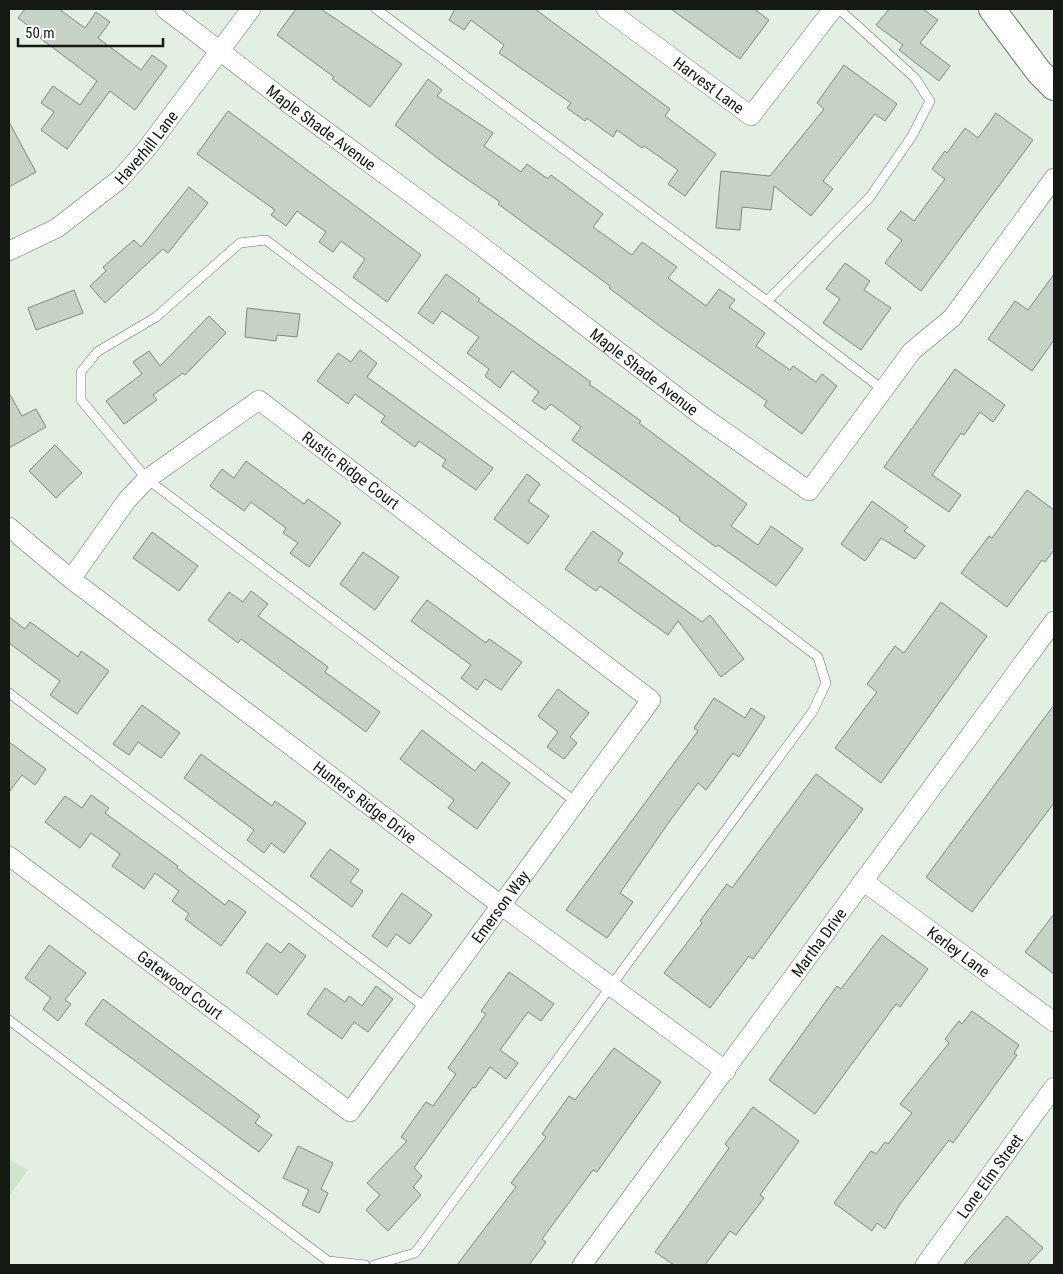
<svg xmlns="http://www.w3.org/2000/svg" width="1063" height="1274" font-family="'Roboto Condensed',sans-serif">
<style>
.built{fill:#d1e3d1}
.building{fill:#c6d2c5;stroke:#7e897d}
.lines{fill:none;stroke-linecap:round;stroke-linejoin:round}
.lane-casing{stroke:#697469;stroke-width:10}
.street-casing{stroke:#697469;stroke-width:20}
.secondary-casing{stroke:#697469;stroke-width:28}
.lane{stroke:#fff;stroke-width:9}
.street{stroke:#fff;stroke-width:19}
.secondary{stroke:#fff;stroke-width:26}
.labels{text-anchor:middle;stroke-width:4;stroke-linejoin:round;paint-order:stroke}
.street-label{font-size:16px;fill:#141914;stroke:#fff}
</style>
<rect width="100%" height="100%" fill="#e2efe2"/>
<!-- built -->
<path class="built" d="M9,1159L28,1170L9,1196Z"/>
<!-- building -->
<path class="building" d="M25,9H59L85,28L96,12L110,22L98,38L141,70L152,55L167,66L135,110L110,91L67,149L41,130L54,112L41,103L53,86L80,105L97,81L40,38L42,36L18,18Z
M296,9H321L402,64L370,107L332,79L334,77L277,35Z
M455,9H535L670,109L665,116L716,154L685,196L668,184L678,170L644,146L642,148L617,130L613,137L587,118L585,121L567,108L571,103L499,53L504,45L471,20L464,30L449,20Z
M671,9H754L769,20L740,59Z
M889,9H923L938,20L920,43L950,66L939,81L899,50L903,45L876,25Z
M844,65L897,104L885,121L875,114L823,181L833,189L811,216L774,186L771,210L742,207L740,230L716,228L721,171L770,176L824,109L817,103Z
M428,79L442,90L437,96L493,133L484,146L521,172L527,164L548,179L551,175L603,214L593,227L632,255L642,242L677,267L668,278L706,306L719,289L735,300L729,307L765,333L756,346L790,370L793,366L816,382L822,374L837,386L802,434L764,406L767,401L661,327L609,288L610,286L498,204L500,202L444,163L395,125Z
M228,111L421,255L387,302L353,277L365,259L341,241L333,252L319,242L326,232L297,211L286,226L271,215L275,210L197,154Z
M996,113L1033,140L921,291L885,263L902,240L887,229L901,211L914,221L945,179L932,169L945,151L947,153L965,128L978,138Z
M9,122L36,172L9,187Z
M189,187L208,203L168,253L163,249L105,303L90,286L106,271L103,267L134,240L141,247Z
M845,263L870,281L864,290L891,308L861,350L823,323L840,299L826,289Z
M446,274L480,299L478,301L591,382L589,384L641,421L639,423L747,504L731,526L758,545L771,526L803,549L776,586L718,545L716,547L679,520L680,518L572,440L581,427L551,404L545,410L532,401L539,392L512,371L500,388L485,376L489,369L467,353L479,337L442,311L433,324L418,313Z
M1054,274V340L1032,371L988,339L1015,301L1028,310Z
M74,290L83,313L36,330L28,308Z
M247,308L300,314L297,337L277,335L276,341L245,337Z
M209,316L226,333L185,375L183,373L153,395L157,400L124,424L106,401L142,374L133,362L149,351L160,366Z
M360,350L377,363L367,377L493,468L476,490L442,466L446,460L419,441L415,447L381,422L385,416L355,394L348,404L317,381L338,353L351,362Z
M955,369L1005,405L993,422L980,412L964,435L961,433L932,475L961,495L949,512L884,467Z
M9,393L22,416L36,409L46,427L9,448Z
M55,445L82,473L56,498L29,471Z
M246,461L304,504L308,499L341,523L309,567L290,553L298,543L283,533L286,528L251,502L244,511L210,486L222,469L234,478Z
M527,474L540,484L528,501L549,516L528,544L494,519Z
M1027,490L1054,510V550L1045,562L1042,560L1007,607L961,573L989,536L992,538Z
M872,501L908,527L904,531L925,546L915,559L881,538L865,561L841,544Z
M593,531L623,553L618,561L702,622L710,615L744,659L721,677L678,621L668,635L600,586L596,591L565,569Z
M152,532L198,566L179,591L133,558Z
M363,552L399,577L375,610L340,584Z
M251,591L268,604L258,616L328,667L325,672L380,712L366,732L241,639L238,643L208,620L229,592L243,602Z
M427,600L486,643L489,639L522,662L501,690L485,679L477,690L461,678L471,665L411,621Z
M941,602L987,636L881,783L835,748L877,692L867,684L895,646L904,653Z
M9,617L25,629L30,622L78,657L81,651L109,671L77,714L50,695L60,681L9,643Z
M558,689L589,713L570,737L577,743L564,759L547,747L558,732L538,716Z
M714,698L745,718L751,708L765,717L739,757L733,753L706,790L698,783L669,822L620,893L633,902L607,938L566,910L698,731L694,728Z
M142,705L180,733L161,758L138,742L129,755L113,744Z
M1054,705V803L972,912L926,877Z
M422,730L475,771L482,762L510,783L477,829L448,808L454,800L400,759Z
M9,742L46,769L35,785L22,775L9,792Z
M201,754L272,806L275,801L306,823L284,853L271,843L264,853L247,840L254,830L184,778Z
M816,774L863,809L753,959L749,956L710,1008L664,973L702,923L700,921L727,884L732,888Z
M91,795L109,808L105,813L178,866L177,868L225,905L229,900L246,912L221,946L185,919L189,914L172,901L179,891L155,873L144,889L112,866L120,854L91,833L80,848L45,822L65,796L82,808Z
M330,849L359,870L350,882L363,891L352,907L310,876Z
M402,893L432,915L410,944L396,934L387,947L372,936Z
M1054,914V974L1025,952Z
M882,935L928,969L900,1007L896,1004L815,1114L769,1080L837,986L841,989Z
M267,943L281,953L289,943L306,956L277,995L246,972Z
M49,945L86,973L65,1000L71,1004L58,1021L43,1009L51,998L25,978Z
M509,972L554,1004L541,1021L528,1012L500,1050L518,1063L506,1079L490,1067L475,1088L473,1087L414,1168L422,1176L413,1187L421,1195L388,1231L366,1210L380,1195L367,1183L407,1141L401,1137L426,1102L433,1106L456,1074L448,1068L486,1014L481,1011Z
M376,986L393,999L368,1032L354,1022L342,1039L307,1014L325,988L345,1002L349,996L362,1006Z
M103,999L260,1116L255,1123L272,1135L259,1152L85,1024Z
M972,1011L1019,1045L1014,1053L1017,1055L953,1143L949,1140L900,1204L885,1229L877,1223L872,1231L834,1203L871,1151L876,1154L885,1142L888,1144L912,1113L900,1104L949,1043L945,1039L959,1021L962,1024Z
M614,1048L661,1082L597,1172L593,1170L542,1239L546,1242L529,1265H457L516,1187L511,1183L546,1137L542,1134L569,1096L575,1100Z
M753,1107L799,1141L760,1195L764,1198L736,1235L730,1231L705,1265H674L655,1252L729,1148L725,1144Z
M298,1146L333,1163L321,1189L328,1193L319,1213L302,1205L309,1190L283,1178Z
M1007,1216L1043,1248L1027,1265H963Z"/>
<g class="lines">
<!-- lane casing -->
<g class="lane-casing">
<path id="lane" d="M376,9L767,301L870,197L912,136L930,101L915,78L839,9
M767,301L882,389
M9,693L426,1008
M9,1020L328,1261L365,1265
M374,1265L415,1253L813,711L826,683L818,657L266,240L240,243L156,317L97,352L81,372V400L147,479L576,802"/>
</g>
<!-- street casing -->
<g class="street-casing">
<g id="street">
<path id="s1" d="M165,9L288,103L471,238L702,416L809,491L912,351L952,318L1054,178"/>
<path id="s2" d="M606,9L751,116L833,9"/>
<path id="s3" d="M9,251L57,228L120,179L148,147L251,9"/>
<path id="s4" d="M9,527L71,579L502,906L726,1071"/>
<path id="s5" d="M9,856L350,1112L651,700L259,400L147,479L127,500L71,579"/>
<path id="s6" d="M863,881L1054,1022"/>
<path id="s7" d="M582,1265L1054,621"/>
<path id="s8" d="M925,1265L1054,1087"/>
</g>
</g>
<!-- secondary casing -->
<g class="secondary-casing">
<path id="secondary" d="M992,9L1039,72L1054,87"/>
</g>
<!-- lane -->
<use href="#lane" class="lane"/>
<!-- street -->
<use href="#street" class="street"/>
<!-- secondary -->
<use href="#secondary" class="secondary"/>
</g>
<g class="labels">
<!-- street labels -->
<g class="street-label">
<text dy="6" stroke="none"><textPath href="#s2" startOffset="128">Harvest Lane</textPath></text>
<text dy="6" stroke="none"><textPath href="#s1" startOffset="196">Maple Shade Avenue</textPath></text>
<text dy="6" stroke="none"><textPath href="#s3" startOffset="174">Haverhill Lane</textPath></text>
<text dy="6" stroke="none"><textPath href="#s1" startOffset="601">Maple Shade Avenue</textPath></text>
<text transform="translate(351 470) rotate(37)" y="6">Rustic Ridge Court</text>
<text dy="6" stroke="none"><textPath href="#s4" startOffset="450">Hunters Ridge Drive</textPath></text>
<text dy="6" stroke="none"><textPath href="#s5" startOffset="681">Emerson Way</textPath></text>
<text dy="6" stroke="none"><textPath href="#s7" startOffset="400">Martha Drive</textPath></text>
<text dy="6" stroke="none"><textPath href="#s6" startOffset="119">Kerley Lane</textPath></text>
<text dy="6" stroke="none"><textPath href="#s5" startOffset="214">Gatewood Court</textPath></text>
<text dy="6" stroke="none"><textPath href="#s8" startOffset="110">Lone Elm Street</textPath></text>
</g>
</g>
<!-- border -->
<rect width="1063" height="1274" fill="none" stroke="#141914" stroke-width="20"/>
<!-- scale -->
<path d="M18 38v8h145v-8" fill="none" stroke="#141914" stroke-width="2.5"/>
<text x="25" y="38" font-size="15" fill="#141914" stroke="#ffffff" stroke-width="4" paint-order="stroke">50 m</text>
</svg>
